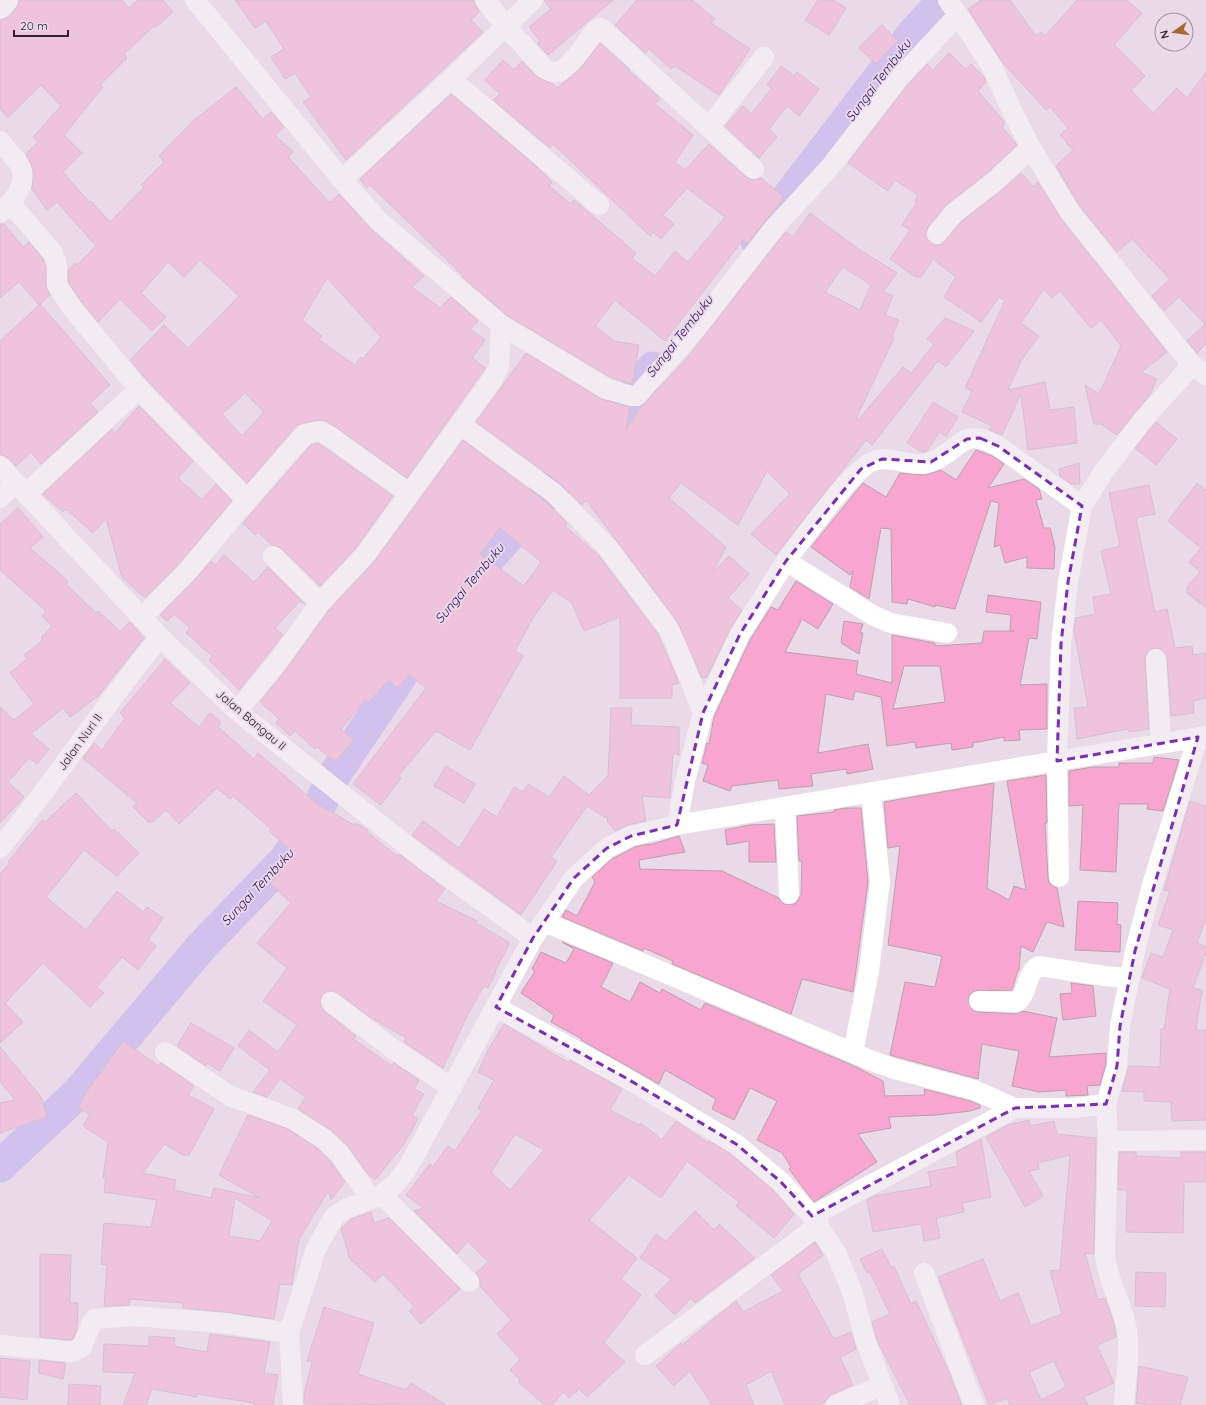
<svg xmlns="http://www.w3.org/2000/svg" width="1206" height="1405" font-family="Quicksand,sans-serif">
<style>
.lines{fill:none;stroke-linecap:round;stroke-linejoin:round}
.river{stroke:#b1a5f2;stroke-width:33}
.building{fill:#f8a6cf;stroke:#b7a3ac;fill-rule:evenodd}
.minor{stroke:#fff;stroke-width:20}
.marked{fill:none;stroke:#7b2cbf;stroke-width:3;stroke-dasharray:8 5;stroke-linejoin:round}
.labels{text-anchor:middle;stroke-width:3.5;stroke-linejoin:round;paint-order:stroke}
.street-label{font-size:12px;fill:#2b252a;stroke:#eadae8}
.water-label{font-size:13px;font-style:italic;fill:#2e0e67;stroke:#eadae8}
</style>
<rect width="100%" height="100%" fill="#eadae8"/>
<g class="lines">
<!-- river -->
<path class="river" d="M756,239L912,35L944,0
M457,594L619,412L653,368
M0,1166L78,1093L202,946L285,860L315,816L331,780L420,647"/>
</g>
<!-- building -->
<path class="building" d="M19,0H122L129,8L138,0H163L173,12L155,28L154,26L124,54L127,58L100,85L103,87L64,135L82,153L63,172L89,202L91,201L110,222L144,187L141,185L164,162L159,156L193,121L236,87L263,119L271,112L284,127L275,135L293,152L288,157L330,203L339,194L371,229L424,276L412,287L440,308L451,297L478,321L470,329L485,340L472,358L485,368L407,478L336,427L326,421L318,420L303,423L296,426L247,483L148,381L130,360L164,325L188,348L239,296L200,260L184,277L168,262L141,293L166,317L152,331L120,299L98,322L81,301L68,282V270L76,263L77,265L96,246L57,202L47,210L32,189L33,170L26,154L38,142L33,137L61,106L41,85L8,117L0,109V20L9,17L17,7ZM327,278L381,337L363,359L361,357L355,365L319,340L322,336L302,320ZM245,393L264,412L242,436L222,414Z
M235,0H474L479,12L471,20L483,32L346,160L303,102L311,97L295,73L285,79L271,57L284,49L266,21L255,28Z
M544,0H613L548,55L538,44L540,41L529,27L551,9Z
M637,0H692L715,19L711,23L750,49L719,95L675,66L671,69L649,49L645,53L615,25Z
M818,0H833L846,8L829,35L805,20Z
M981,0H1010L1036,36L1041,32L1045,36L1077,0H1127L1142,13L1114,45L1145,76L1131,90L1153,113L1177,88L1187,98L1206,72V344L1197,353L1187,341L1205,324L1179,297L1164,311L1152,296L1170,279L1132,239L1117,252L1079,205L1056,166L1073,150L1060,135L1068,128L1050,107L1046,110L1003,63L968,9Z
M882,25L898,41L876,64L859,48Z
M600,43L630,70L629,71L660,98L655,104L693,135L675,162L685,170L709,144L746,177L752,180L761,178L784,197L748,243L743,240L665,341L615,300L595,326L614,341L639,345L632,384L612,378L508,316L462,277L463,276L433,246L370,185L367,188L360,179L451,94L535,165L552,182L549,186L571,204L574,200L636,253L632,258L655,276L675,251L688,262L725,217L687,188L663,215L674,224L661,239L653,232L650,236L553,144L550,148L493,100L500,94L485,80L503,60L514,70L522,61L537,77L553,84L557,88L580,69Z
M949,53L966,69L971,64L984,77L986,82L978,91L1005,123L1002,127L1017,145L987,173L945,206L928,227L926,233V238L935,245H941L962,221L1001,191L1021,173L1034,187L1038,182L1061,219L1167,352L1141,372L1157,379L1149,396L1117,435L1101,424H1094L1085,385L1099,394L1121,346L1101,320L1091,328L1060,291L1052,298L1044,289L1021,323L1039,336L1022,359L1008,390L1045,382L1050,410L1074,407L1077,443L1028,450L1021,394L1002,435L989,430L992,426L962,412L972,391L965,388L1005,300L999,297L981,322L944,297L956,277L933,259L921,277H915L890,259L910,230L902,225L917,202L915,201L918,195L895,180L888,191L848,163L906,87L927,64L933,70Z
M781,66L794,76L797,72L819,89L799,116L787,106L769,129L777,137L759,158L725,126L743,106L751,114L772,88L767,85Z
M810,213L860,250L897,273L883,292L893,296L885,315L899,320L892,337L894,338L856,419L858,420L903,367L911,373L934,344L927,339L945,318L974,331L946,367L938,361L872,445L866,440L776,555L751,534L790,494L767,471L738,525L681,483L669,498L726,547L713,572L729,556L749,574L728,598L742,610L730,629L707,677L702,678L677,621L586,500L582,505L561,484L476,422L526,353L601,399L630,407L626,429L641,407L688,357L783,235L786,232L793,237ZM843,267L871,285L860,310L825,292Z
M0,224H4L23,247L29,242L43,259L46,267V285L50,295L39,305L19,282L0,298Z
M40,304L110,385L90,403L98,412L41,464L31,452L16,466L8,458L0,454V341Z
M933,402L958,417L946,436L939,432L927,451L922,452L907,443Z
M139,406L193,461L178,478L202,500L216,484L232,501L177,566L145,598L122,577L106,519L93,533L66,509L63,512L43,494L112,429L115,433Z
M1156,422L1177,439L1156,465L1135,448Z
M463,440L546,502L567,523L565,526L599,556L658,634L679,683L672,685V698H620V617L584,631L572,603L553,590L533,618L515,651L523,656L470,750L436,731L398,776L401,778L381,805L353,784L426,688L409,675L397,688L389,680L368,703L366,700L341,729L354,740L335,762L317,747L315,749L295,731L290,736L276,723L279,719L260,702L285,671L329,610L374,562ZM500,528L541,562L524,586L480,554Z
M318,443L393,496L356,548L320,586L281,548L272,545L258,532L255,535L243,523L311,445Z
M976,450L992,456L1004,464L988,488L1024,479L1039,489L1042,499L1036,500L1044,528H1050L1055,547L1054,569L1027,568V557L1005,563L1000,545L994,547L999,503L991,501L955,609L935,605V607L908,599L907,604L892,602L891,529L881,528L869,599L850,587L853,571L850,575L811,547L863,483L886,497L900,473L924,475L941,470L956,480Z
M1079,463L1080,484H1071L1060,476L1059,469Z
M1197,483L1206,490V608L1187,593V587L1200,572L1189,562L1201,548L1168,521Z
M1149,485L1155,514L1136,518L1155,612L1167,609L1175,648L1192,646L1193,655L1206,653V698L1193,701L1194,713L1171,716L1167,658L1161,649L1155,648L1149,650L1145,659L1149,729L1129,732L1128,729L1077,739L1074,708L1088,707L1074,630L1076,618L1095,614L1093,597L1111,594L1101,551L1120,546L1109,493Z
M18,508L43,537L30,548L68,581L66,584L96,613L98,611L120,631L130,622L144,638L98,696L70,717L63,708L31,734L49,749L37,764L29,758L8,782L24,797L0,823V707L14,720L34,704L10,673L27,659L24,655L43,640L41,638L52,626L42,616L46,611L0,570V524Z
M224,555L254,582L268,567L305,604L300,601L275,628L283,635L239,690L209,660L212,656L186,633L190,628L174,614L167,621L160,615L193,582L211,561L215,565Z
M796,581L833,604L818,629L802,619L785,652L858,661L856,674L892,683V635L935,643V646L982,643L984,631H1014L1010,630L1011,615L986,612L988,595L1041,602L1037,639L1029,638L1020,685L1047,684V729L1019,730L1020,740L1004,741V737L973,743V747L952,750L951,743L916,748L915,742L887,746L881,697L855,691L853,700L826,694L818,753L868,744L873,769L847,774L846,769L811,774L813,786L779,789L778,780L732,786L730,791L703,781L708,765L702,763L707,743L709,744L714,717L750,640L771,607L778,610ZM904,666H940L945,702L893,709Z
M844,621L863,624L860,633H863L859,654L841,643Z
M165,659L190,683L170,703L199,727L210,713L221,722L218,727L254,759L258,753L316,803L354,825L355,823L368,830L367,832L397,856L399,854L445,889L436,901L477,921L476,923L510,943L495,971L496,972L488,988L484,986L468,1014L443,1068L404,1042L406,1038L370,1017L338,993L333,991H327L322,995L320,1001L324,1011L356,1036L353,1039L392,1066L394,1063L419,1080L414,1089L424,1094L412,1115L418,1119L404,1144L375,1180L368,1174L347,1145L332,1131L298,1109L306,1097L280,1079L267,1097L253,1092L270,1070L238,1046L249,1030L278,1052L297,1025L263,1001L287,968L257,943L291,903L270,883L295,854L269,831L271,829L233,796L230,799L217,788L179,824L166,810L153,822H148L133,807L137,803L83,758L94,743L102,750L125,718L120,713Z
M611,708H632L631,725L679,727V755L673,753L670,798L642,796L646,821L628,825L615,831L607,821L608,819L587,806L551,857L557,861L521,915L412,835L423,821L459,848L484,809L497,817L514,787L523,792L528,784L549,797L564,776L589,795L608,776Z
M1154,757L1179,760L1163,811L1147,809L1148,804H1119L1116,872L1080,870L1083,805L1069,806V771L1093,767H1119V763H1153Z
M446,766L475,784L464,803L434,786Z
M1046,775L1047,823H1045L1048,877L1049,883L1057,888L1064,927L1047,922L1033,952L1021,946L1019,971L1018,970L1012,990L974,991L969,995L968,1001L973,1011L978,1012L1017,1014L1023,1011L1057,1018L1049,1057L1106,1053V1064L1100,1085L1087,1086L1088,1095L1066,1096V1090L1039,1092L1012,1086L1019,1051L982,1044L978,1079L890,1055L905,982L935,987L942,956L888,945L900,846L888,848L884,802L994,783L987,888L1009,900L1014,886L1026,890L1007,781Z
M76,793L112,831L114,829L139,853L117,876L84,850L46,897L86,930L117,891L143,912L147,907L163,918L148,940L156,946L138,970L122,957L97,987L104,993L90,1007L43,963L5,1003L23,1022L0,1043V874L10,863L8,862L42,820L45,822Z
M1190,801L1206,806V918L1197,943L1206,947V953L1193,988L1202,990L1196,1030H1206V1120L1172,1121L1171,1102L1144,1101V1092L1122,1091L1129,1066L1160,1067L1161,1029H1164L1170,989L1142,978L1151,953L1163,957L1173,930L1158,925L1170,891L1164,890Z
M846,808H861L868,882L853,992L802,979L791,1014L672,964L673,961L644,948L643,951L562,917L566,910L577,916L595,882L592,877L612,859L635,847L649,844V845L679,836L685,852L639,860L640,869L722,871L779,898L784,904H795L801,895L802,861H799L797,816L834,812V810Z
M774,824L776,862H749V841L727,845L725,830L749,825Z
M1078,901L1118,903L1117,924L1121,925L1120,952L1075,950Z
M562,942L613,963L601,987L630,1002L640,982L660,993L662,989L701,1010L705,1003L854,1066L883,1081L885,1096L925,1095L924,1089L970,1101L980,1105V1108L970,1111L937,1115L889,1117L891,1128L858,1134L877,1162L814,1202L789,1169L791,1167L782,1153L757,1140L777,1101L750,1088L734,1120L712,1109L716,1099L665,1070L659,1084L581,1040L582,1039L551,1022L554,1015L521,993L535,971L532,969L541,952L566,963L574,949Z
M1071,983L1093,986L1096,1016L1063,1020L1060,994L1072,993Z
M191,1023L234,1048L220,1071L207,1063L206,1066L177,1046Z
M504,1024L569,1063L570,1060L622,1089L610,1110L639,1125L641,1123L662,1140L676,1121L708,1143L709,1141L729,1153L773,1190L794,1214L774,1238L736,1206L739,1202L734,1198L687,1161L661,1198L629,1175L589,1220L637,1258L621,1279L641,1295L604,1343L625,1362L587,1397L579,1389L569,1398L563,1392L552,1405H545L518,1382L520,1380L510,1370L520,1359L497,1334L511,1320L480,1286V1279L476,1273L488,1262L468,1241L457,1254L414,1211L423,1208L406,1195L430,1164L433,1167L448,1146L455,1151L482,1110L478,1108L494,1080L478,1072L488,1050ZM515,1134L544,1150L510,1190L491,1172Z
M123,1041L159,1066L161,1063L194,1086L188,1095L214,1109L189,1155H183L164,1144L143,1173L176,1180L174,1190L211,1198L214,1188L260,1198L219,1175L248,1115L288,1129L317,1148L330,1161L345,1182L331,1200L328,1191L299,1239L292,1285L280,1284L274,1319L225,1312L183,1308V1303L130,1299L129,1305L104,1306L107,1265L101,1264L104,1223L151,1227L157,1200L104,1192L106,1178H103L108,1142L83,1126L90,1114L78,1108L85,1094ZM235,1198L272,1221L260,1241L229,1236Z
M0,1047L41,1097L47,1117L0,1133V1103L15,1100L0,1082Z
M1029,1120L1030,1126L1054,1121L1057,1134L1096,1138L1094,1254L1085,1253L1098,1300L1105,1298L1114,1324L1116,1337L1097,1345L1114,1383L1084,1397L1088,1405H1010L1007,1398L989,1405L938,1277L983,1259L1000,1301L1018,1293L1031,1326L1062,1314L1050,1271L1060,1270L1070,1155L1038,1163L1039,1169L1029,1171L1043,1196L1025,1207L986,1137L1008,1125ZM1054,1361L1066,1387L1041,1400L1029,1372Z
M981,1139L991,1197L962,1203L964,1212L936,1218L940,1238L924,1241L921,1224L873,1232L867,1200L874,1196L931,1186L928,1172L958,1166L956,1152Z
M1119,1152H1136V1156L1181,1158V1152H1206V1182H1184L1183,1233L1126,1232L1127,1190H1118Z
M695,1211L714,1230L719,1224L755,1258L695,1303L691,1298L675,1315L655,1296L671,1279L640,1258L656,1234L666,1241Z
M371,1212L374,1223L389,1218L460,1289L421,1324L409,1311L414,1306L383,1274L375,1282L350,1259L341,1229L351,1219Z
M815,1242L823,1255L798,1274L834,1339L851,1332L856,1349L840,1357L853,1385L831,1395L825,1402L819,1405H785L771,1371L746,1385L754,1405H712L690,1371L674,1386L656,1366L681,1343L682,1345L736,1301L743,1312L783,1291L771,1275Z
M882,1249L891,1267L894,1266L911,1304L916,1301L949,1372L962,1405H910L877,1340L872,1322L890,1314L870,1272L867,1273L860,1259Z
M40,1254L71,1255L70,1303H78L77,1329L73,1339L70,1340L40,1337Z
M1136,1272L1166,1273L1165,1307L1135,1306Z
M324,1307L374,1323L358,1374L406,1390L411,1383L446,1405L304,1404V1394L312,1362L307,1361Z
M210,1334L270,1342L264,1373L278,1375L273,1405H254V1403L197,1394V1397L152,1389L146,1405H123L135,1373L103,1372L104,1344L149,1346V1336L175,1338L174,1346L207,1352Z
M0,1358L30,1361L27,1400L0,1397Z
M39,1360L66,1363L63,1379L39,1373Z
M1139,1366L1188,1377L1180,1405H1147L1136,1403Z
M69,1384L101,1386L100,1405H68Z"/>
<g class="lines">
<!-- minor -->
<path class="minor" d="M195,0L342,180L379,221L501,325L607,389L632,396H637L693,332L774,228L830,167L897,80L958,15
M485,0L506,27L545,69C549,71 553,73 557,72C568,71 588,40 595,31L601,28L754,169
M948,0L992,67L1013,113L1031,148L1070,212L1192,365L1206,375
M0,9L8,0
M451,79L599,205
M710,126L764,57
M0,141C6,148 14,156 19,164C30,182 13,202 0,213
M342,180L451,79L533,0
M11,204L53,253L57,265V285L72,308L139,389L247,500L305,434L320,431L329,436L410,494
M937,234L954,213L994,182L1031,148
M461,425L554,493L608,548L668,628L675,642L703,713
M0,466L160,637L237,711L425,860L533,938
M27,493L139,389
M0,498L15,483
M273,556L320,603
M786,561C802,540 852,469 873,461C891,454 912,469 931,462C960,452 960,425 998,446L1082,506
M142,617L185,574L247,500
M1156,659L1161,743
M237,711L276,664L320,603L365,555L493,379L499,366L501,325
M785,807L789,894
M677,825L685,781L703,713L740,634L786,561L874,616L891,623L947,633
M0,848C56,780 104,705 160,637
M1059,877L1057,761L1061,644L1068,582L1082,506L1104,471L1141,422L1192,365
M545,922L870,1060L895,1069L974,1090L1015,1108H1074L1106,1104L1117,1066L1120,1026L1135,951L1152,885L1198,737
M979,1001L1017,1002C1029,992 1025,974 1039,966L1104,976L1130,978
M331,1002L393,1049L452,1088
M496,1007L626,1078L736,1144L781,1182L812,1216L836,1253L852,1291L866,1342L890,1405
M165,1052L230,1096L293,1119L324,1139L339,1153L371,1199
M853,1053L869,971L880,882L871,792
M1106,1104L1108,1141L1105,1256C1108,1282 1123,1305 1127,1330C1131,1355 1125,1381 1124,1405
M1108,1141L1206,1140
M382,1195L469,1282
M812,1216L1015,1108
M924,1273L974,1405
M0,1345L72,1352L82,1347L92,1322L95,1319L133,1316L223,1323L289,1333
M645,1355L819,1225
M293,1405L289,1333L316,1249L334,1217L345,1209L382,1195L395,1184L407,1169L533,938L574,878L607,848L631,836L677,825L1206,736
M836,1405L881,1386"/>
</g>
<!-- marked area -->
<path d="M0 0H1206V1405H0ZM980,438L998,446L1082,506L1068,582L1061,644L1057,761L1198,737L1135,951L1120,1026L1117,1066L1106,1104L1015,1108L812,1216L781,1182L736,1144L626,1078L496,1007L533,938L574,878L607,848L631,836L677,825L703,713L740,634L786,561L861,469L882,459L931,462L967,439Z" fill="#eadae8" fill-opacity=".55" fill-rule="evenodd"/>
<path class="marked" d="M980,438L998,446L1082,506L1068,582L1061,644L1057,761L1198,737L1135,951L1120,1026L1117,1066L1106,1104L1015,1108L812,1216L781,1182L736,1144L626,1078L496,1007L533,938L574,878L607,848L631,836L677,825L703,713L740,634L786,561L861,469L882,459L931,462L967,439Z"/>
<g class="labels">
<!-- street labels -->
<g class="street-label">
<text transform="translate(251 720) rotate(40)" y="4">Jalan Bangau II</text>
<text transform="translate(80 742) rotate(-54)" y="4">Jalan Nuri II</text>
</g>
<!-- water labels -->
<g class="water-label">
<text transform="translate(878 80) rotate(-53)" y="5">Sungai Tembuku</text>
<text transform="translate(679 336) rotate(-52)" y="5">Sungai Tembuku</text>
<text transform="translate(469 583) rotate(-50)" y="5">Sungai Tembuku</text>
<text transform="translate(257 887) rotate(-47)" y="5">Sungai Tembuku</text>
</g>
</g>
<!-- north arrow -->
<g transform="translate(1174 32) rotate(256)"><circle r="19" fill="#eadae8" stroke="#9e929c"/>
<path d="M0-3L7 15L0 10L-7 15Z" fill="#a36a29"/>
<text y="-6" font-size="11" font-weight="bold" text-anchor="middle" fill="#2b252a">N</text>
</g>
<!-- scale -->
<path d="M14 30v6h54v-6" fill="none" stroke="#2b252a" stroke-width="2"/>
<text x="20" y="30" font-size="12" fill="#2b252a" stroke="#eadae8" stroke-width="3" paint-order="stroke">20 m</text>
</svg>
